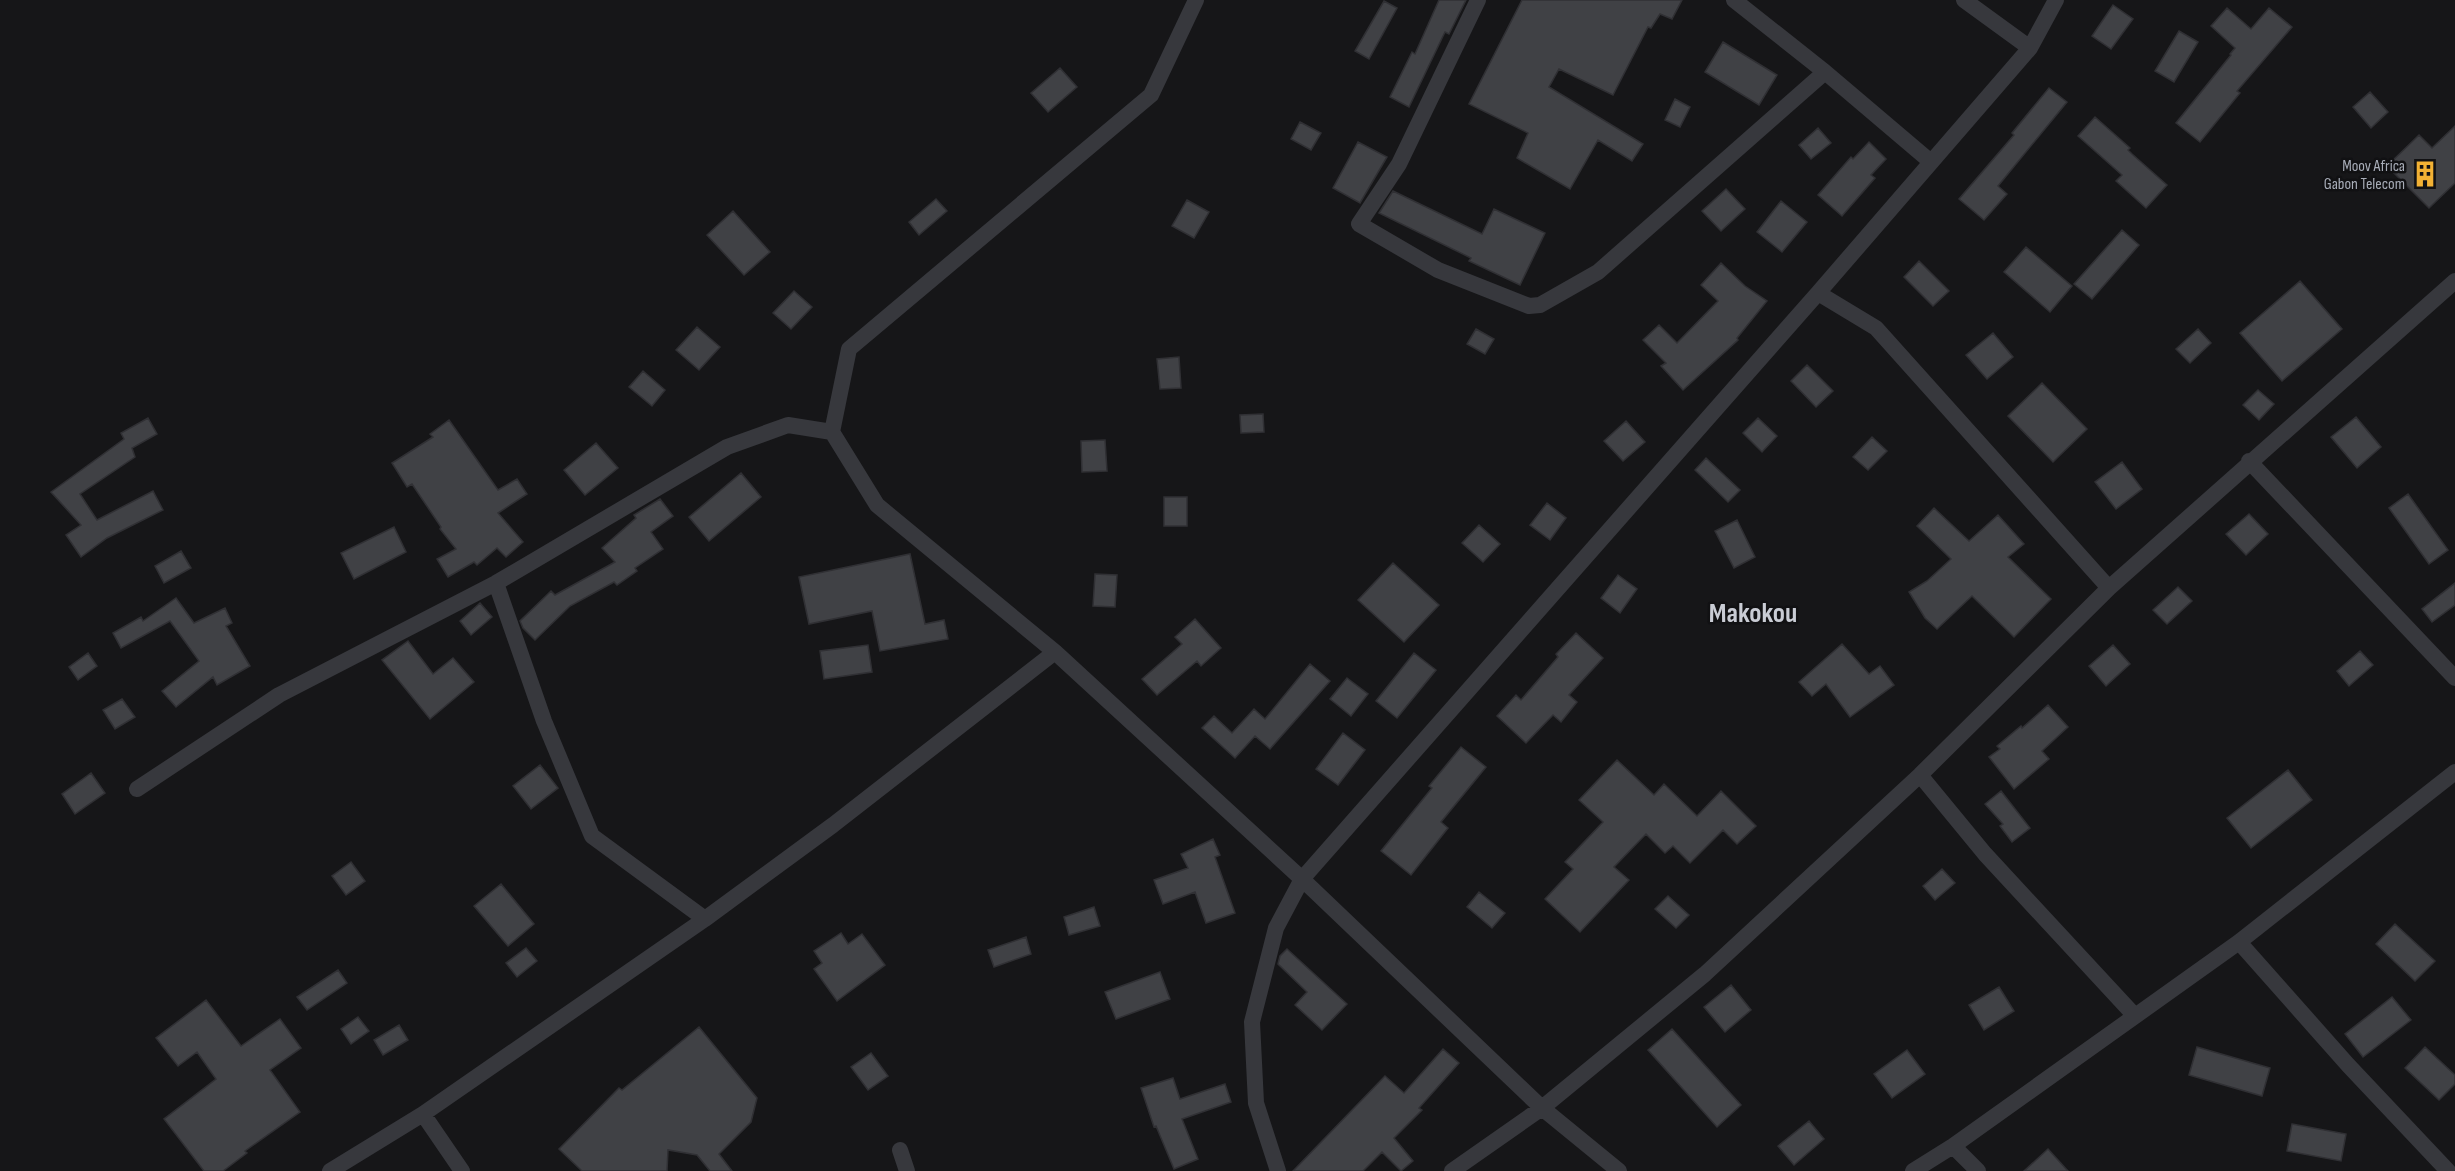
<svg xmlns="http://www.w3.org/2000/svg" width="2455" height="1171" font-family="'Sofia Sans Condensed',sans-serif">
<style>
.building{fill:#404145;stroke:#303034;stroke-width:1.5}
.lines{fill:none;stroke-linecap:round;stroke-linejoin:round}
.street{stroke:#37383d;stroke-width:16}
.labels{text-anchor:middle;stroke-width:5;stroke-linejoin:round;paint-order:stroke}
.poi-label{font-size:16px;fill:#a8adb8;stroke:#111113;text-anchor:end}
.town-label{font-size:28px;font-weight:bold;fill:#c9ccd4;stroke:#111113}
</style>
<rect width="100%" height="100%" fill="#161618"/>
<!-- building -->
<path class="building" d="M1439,0H1466L1449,34L1445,32L1409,107L1390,97L1412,52L1415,54Z
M1522,0H1682L1672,19L1660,14L1651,28L1648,27L1613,95L1559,69L1549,87L1643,144L1632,161L1598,140L1570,189L1517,158L1528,133L1469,104Z
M1384,1L1397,8L1369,59L1355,51Z
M2113,5L2133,19L2111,49L2092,36Z
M2227,8L2251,29L2269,8L2292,27L2237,91L2240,93L2200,142L2176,123L2231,55L2230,54L2235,48L2211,26Z
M2179,31L2198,42L2174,82L2155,71Z
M1723,42L1777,75L1759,105L1705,72Z
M1060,68L1077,87L1048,112L1031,93Z
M2049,88L2067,102L1998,186L2007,194L1984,220L1959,199L2014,135L2012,133Z
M2370,92L2388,112L2371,128L2353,107Z
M1675,99L1690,107L1680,127L1665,120Z
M2095,117L2130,148L2128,150L2132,154L2167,185L2146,208L2116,181L2122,175L2078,136Z
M1300,122L1321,133L1311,150L1291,139Z
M2455,126V183L2429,208L2387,166L2419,135L2432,148Z
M1818,128L1831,143L1811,159L1799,145Z
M1358,142L1387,157L1360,203L1333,188Z
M1869,142L1886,159L1871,175L1875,178L1842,216L1818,195L1851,157L1853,159Z
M1726,189L1745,209L1721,231L1702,211Z
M1393,191L1482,234L1494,209L1545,233L1520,285L1469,261L1471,258L1379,213Z
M936,199L947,211L919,235L909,222Z
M1187,200L1209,212L1194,238L1172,226Z
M1781,201L1807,222L1782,252L1757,232Z
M733,211L770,252L744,275L707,235Z
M2122,230L2139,245L2092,299L2074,284Z
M2026,247L2072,286L2050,312L2004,272Z
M1919,261L1949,291L1933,306L1904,277Z
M1721,263L1745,286L1767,301L1737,338L1738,340L1683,390L1661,366L1666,363L1643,340L1659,325L1677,343L1718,301L1701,285Z
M2300,281L2342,329L2282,381L2240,333Z
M794,291L812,307L791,329L773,313Z
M697,327L720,347L699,370L676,350Z
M1476,329L1494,339L1485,354L1467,344Z
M2198,329L2211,343L2190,363L2176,349Z
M1993,333L2013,357L1987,379L1966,355Z
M1179,357L1181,388L1160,389L1157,359Z
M1807,365L1833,391L1816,407L1791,381Z
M643,371L665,390L652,406L629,387Z
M2042,383L2087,429L2053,462L2008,416Z
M2258,390L2274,404L2259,420L2243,405Z
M1263,414L1264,432L1241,433L1240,415Z
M2356,417L2381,447L2357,468L2331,437Z
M148,418L157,434L132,448L135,457L80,494L97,520L153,491L163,510L107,538L81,557L66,535L81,525L51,492L124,439L121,433Z
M1758,418L1777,436L1762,452L1743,433Z
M449,420L498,490L517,479L527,494L498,513L523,542L506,557L497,548L477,565L474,562L448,577L437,559L456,549L440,529L441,527L412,484L407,487L392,463L433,437L430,434Z
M1626,421L1645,442L1623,461L1604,441Z
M1872,437L1887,451L1868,470L1853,457Z
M1105,440L1107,471L1082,472L1081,441Z
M596,443L618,468L585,495L564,470Z
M1706,458L1740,490L1728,502L1695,470Z
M2122,462L2142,489L2116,509L2095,482Z
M741,473L761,497L709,541L689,517Z
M2408,494L2448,550L2429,564L2389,508Z
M1164,497H1187V526H1164Z
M660,499L673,516L651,532L663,549L635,568L637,571L617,585L614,582L570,606L535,640L523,628L520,621L551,591L555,595L615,562L602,548L636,518L634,515Z
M1547,503L1566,518L1550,540L1530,525Z
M1934,508L1969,541L1998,515L2024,544L2008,557L2051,599L2014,637L1972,596L1937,629L1925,618L1909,592L1927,581L1951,559L1917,526Z
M2249,514L2268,534L2246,555L2226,534Z
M1737,520L1755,557L1734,568L1715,531Z
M1479,525L1500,544L1483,562L1462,543Z
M394,527L406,552L354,579L341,553Z
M181,551L191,568L164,583L155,566Z
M910,554L925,624L944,620L948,639L880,651L872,611L809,624L799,577Z
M1393,563L1439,605L1404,642L1358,600Z
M1095,574L1117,575L1115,607L1093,606Z
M1618,575L1637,589L1620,613L1601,598Z
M2455,583V605L2432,622L2422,609Z
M2178,587L2192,601L2167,624L2153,610Z
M176,598L194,623L225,608L232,623L226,626L250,666L217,685L213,677L176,707L162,691L199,661L170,621L121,648L113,633L141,617L143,621Z
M480,603L492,617L471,635L460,621Z
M1195,619L1221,648L1201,666L1197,661L1157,695L1142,679L1182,644L1175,637Z
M1576,633L1603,658L1569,695L1577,702L1561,722L1553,715L1526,743L1497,716L1516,695L1521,700L1558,657L1556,654Z
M408,641L433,674L453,658L474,682L430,719L382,660Z
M1842,644L1869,674L1880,666L1894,685L1850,717L1826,684L1812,696L1799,682Z
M868,645L872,672L824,679L820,651Z
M2113,645L2130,664L2106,686L2089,666Z
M2360,651L2373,665L2349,686L2337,671Z
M88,653L97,666L78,680L69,667Z
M1414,653L1436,670L1397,718L1376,701Z
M1310,664L1330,681L1270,749L1255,736L1235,758L1202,728L1214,716L1232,733L1254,709L1265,719Z
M1347,678L1368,694L1351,716L1330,699Z
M122,699L135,717L115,729L103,710Z
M2048,705L2068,727L2042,751L2049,759L2014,789L1989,757L2000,749L1997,746L2021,726L2022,728Z
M1343,733L1365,750L1338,785L1316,769Z
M1461,747L1486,767L1441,822L1448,828L1411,875L1381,851L1432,788L1429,786Z
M1617,760L1654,795L1664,784L1697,816L1721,791L1756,826L1737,844L1723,830L1690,863L1673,846L1665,853L1646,834L1614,867L1629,880L1580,932L1545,899L1573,869L1565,862L1603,822L1579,800Z
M540,765L558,788L531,809L513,786Z
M2288,770L2312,800L2251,848L2227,818Z
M91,773L105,793L75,814L62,794Z
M2001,791L2030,828L2012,842L2000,826L2003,824L1985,804Z
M1213,839L1220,855L1215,857L1235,913L1206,923L1195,892L1163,904L1154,880L1188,868L1181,854Z
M351,862L365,881L346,895L332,876Z
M1942,869L1955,883L1935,900L1923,886Z
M501,884L534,924L508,946L474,906Z
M1479,892L1505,913L1492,928L1467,907Z
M1668,896L1689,915L1676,928L1655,909Z
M1094,907L1100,926L1069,935L1064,917Z
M2395,924L2435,961L2415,981L2376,944Z
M841,933L848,944L862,934L885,965L837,1001L814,969L822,963L814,951Z
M1026,937L1031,954L994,967L988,950Z
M526,948L537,961L517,977L506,963Z
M1287,949L1347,1004L1322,1030L1295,1005L1307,992L1278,964L1280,956Z
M338,970L347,983L307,1010L297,997Z
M1160,972L1170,999L1116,1019L1105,992Z
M1731,985L1751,1010L1725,1032L1704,1007Z
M1999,987L2014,1011L1984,1030L1969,1005Z
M2392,997L2411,1020L2363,1057L2345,1034Z
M206,1000L241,1046L280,1019L301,1048L270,1070L300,1112L245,1151L247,1153L223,1171H204L164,1119L216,1079L197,1052L178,1066L156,1038Z
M358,1017L369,1031L351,1044L341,1029Z
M399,1025L408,1040L383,1055L374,1040Z
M699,1027L757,1098L751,1122L719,1154L732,1171H710L697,1155L668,1150L667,1171H582L559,1149L619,1088L622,1090Z
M1672,1029L1741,1105L1717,1127L1648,1050Z
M2197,1047L2270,1068L2262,1096L2189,1075Z
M2425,1047L2455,1075V1084L2439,1100L2405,1068Z
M1443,1049L1459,1063L1419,1108L1422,1110L1394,1138L1413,1161L1401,1171L1382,1152L1363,1171H1293L1385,1076L1404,1093Z
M1907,1050L1925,1074L1892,1098L1874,1074Z
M871,1053L888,1076L868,1090L851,1067Z
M1173,1078L1180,1099L1225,1084L1231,1102L1182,1119L1198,1159L1174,1169L1156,1126L1154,1127L1141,1088Z
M1809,1121L1824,1139L1794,1165L1778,1146Z
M2292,1124L2346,1134L2341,1161L2287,1151Z
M2048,1149L2068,1171H2024Z"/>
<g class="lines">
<!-- street -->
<path class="street" d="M1196,0L1151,95L849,349L832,432L877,505L1055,652L1302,879L1276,928L1252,1022L1256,1103L1278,1171
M1478,0L1399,164L1359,224L1438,270L1529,306L1540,305L1598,272L1825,72
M1734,0L1825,72L1931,162
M1964,0L2030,48
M1818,293L1876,328L2109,588
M2249,461L2455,678
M496,583L544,721L592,836L705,919
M1920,775L1985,854L2135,1016
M137,789L279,695L496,583L727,447L788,425L832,432
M2239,942L2348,1065L2448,1171
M423,1114L462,1171
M1953,1146L1978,1171
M900,1150L907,1171
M330,1171L423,1114L705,919L833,825L1055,652
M1452,1171L1542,1108L1302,879L1818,293L2030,48L2056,0
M1619,1171L1542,1108L1705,974L1920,775L2109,588L2455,281
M1913,1171L1953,1146L2239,942L2455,772"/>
</g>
<!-- icons -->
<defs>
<g id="building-bare" transform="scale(2.07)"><path d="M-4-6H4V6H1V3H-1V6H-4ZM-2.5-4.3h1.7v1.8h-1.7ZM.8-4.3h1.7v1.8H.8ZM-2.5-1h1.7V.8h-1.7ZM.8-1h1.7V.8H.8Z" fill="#f2b134" stroke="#111113" stroke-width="2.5" paint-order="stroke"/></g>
</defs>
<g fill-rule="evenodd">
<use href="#building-bare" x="2425" y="174"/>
</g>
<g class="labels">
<!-- poi labels -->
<g class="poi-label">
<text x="2405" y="171">Moov Africa<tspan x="2405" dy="18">Gabon Telecom</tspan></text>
</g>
<!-- town labels -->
<g class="town-label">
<text x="1753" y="622">Makokou</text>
</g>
</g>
</svg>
